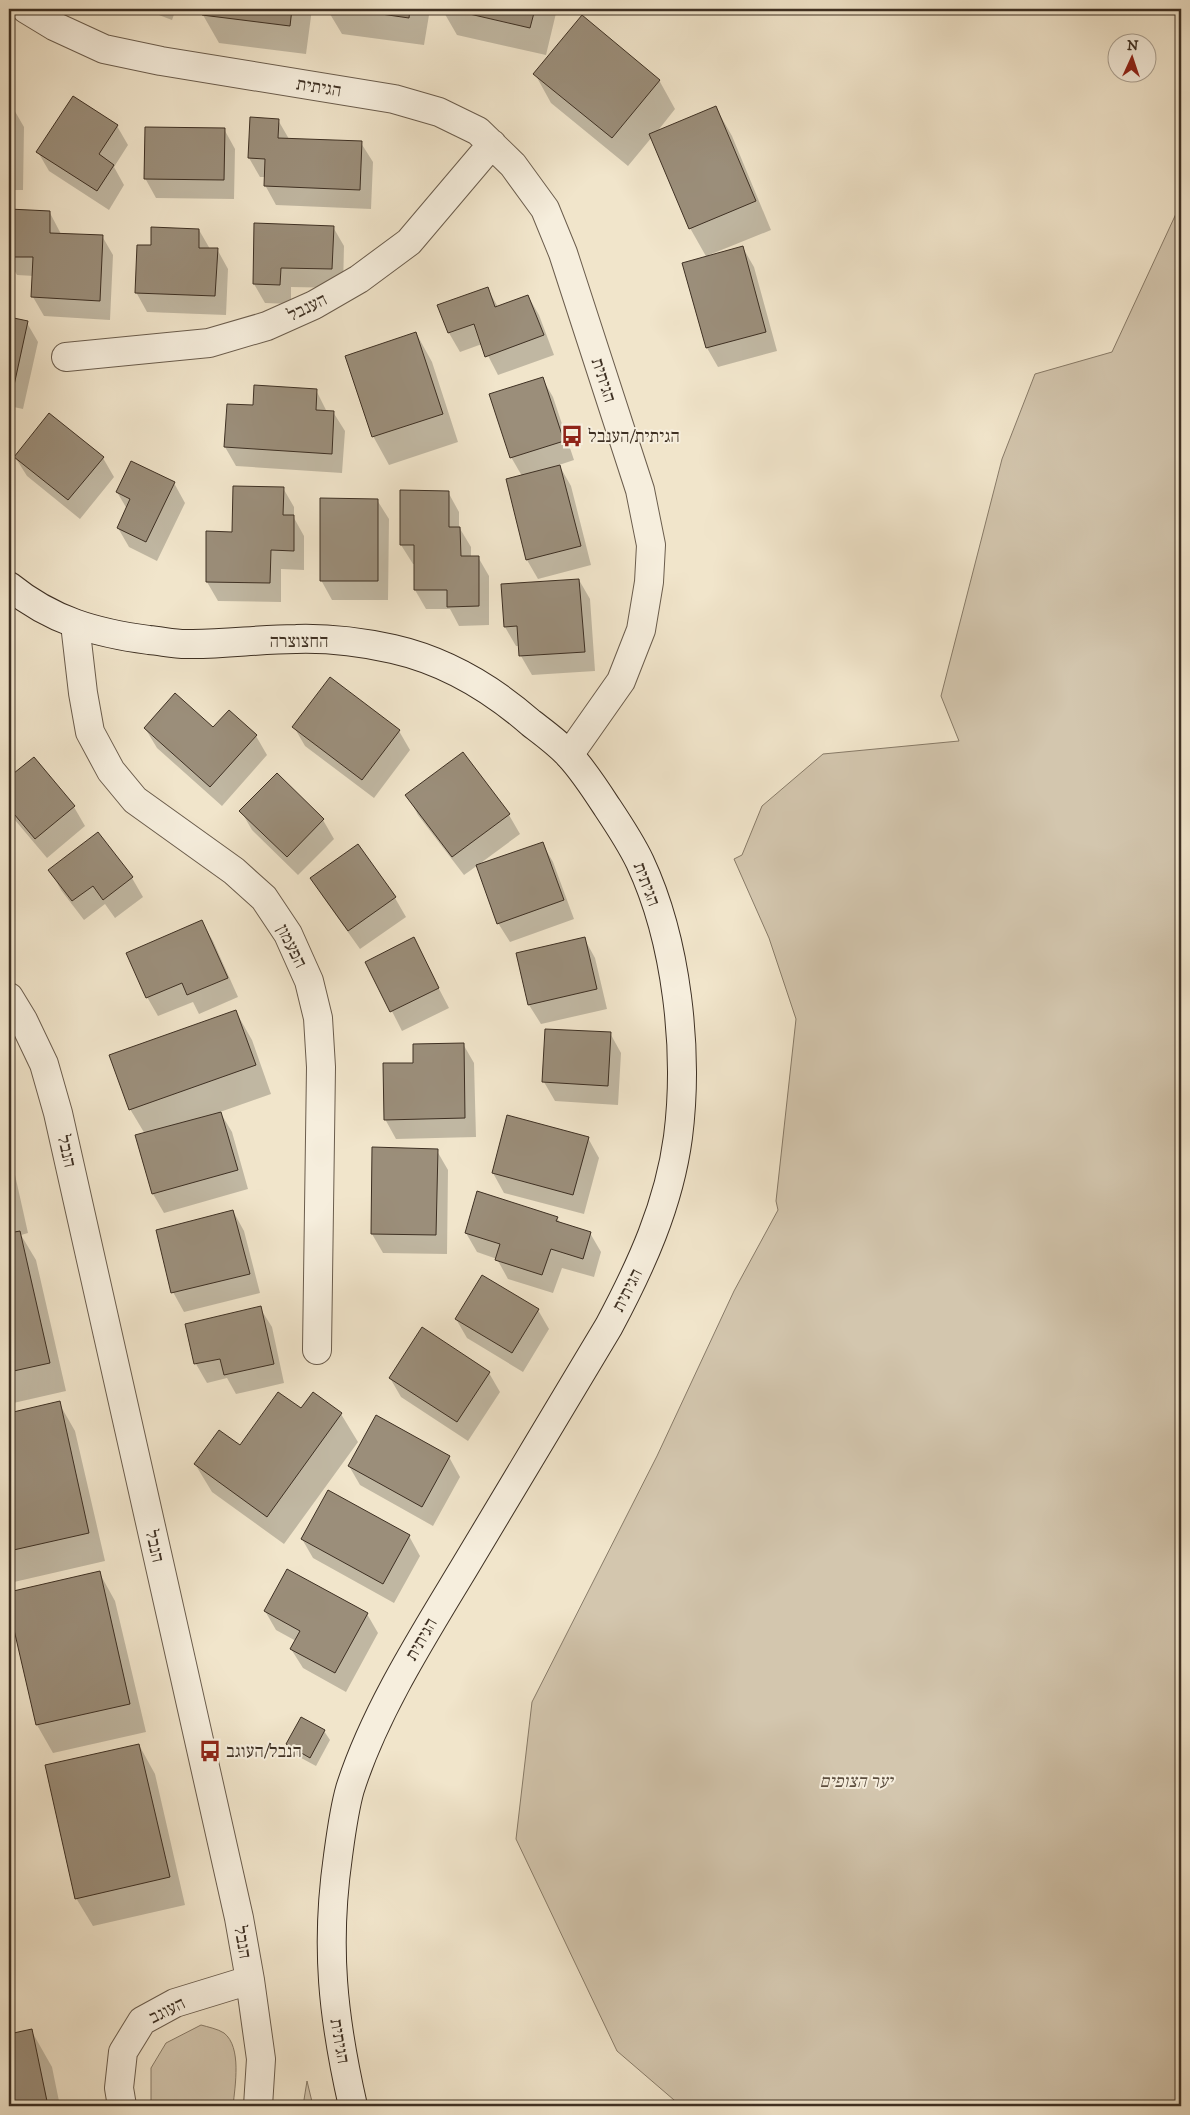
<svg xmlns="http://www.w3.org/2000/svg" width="1190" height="2115" font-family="'IM FELL DW Pica','Frank Ruhl Libre',serif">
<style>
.green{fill:#d3c6ae;stroke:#887b68}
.shadow{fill:#0003}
.building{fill:#9b8e7a;stroke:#3e3023}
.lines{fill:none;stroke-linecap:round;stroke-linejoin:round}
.street-casing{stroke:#6b5d4d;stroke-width:30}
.secondary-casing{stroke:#3e3023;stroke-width:30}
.street{stroke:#f6eedd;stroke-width:28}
.secondary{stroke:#f6eedd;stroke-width:28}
.labels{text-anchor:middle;stroke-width:4;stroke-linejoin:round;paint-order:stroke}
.street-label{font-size:18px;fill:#3e3023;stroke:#f6eedd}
.poi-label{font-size:18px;fill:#3e3023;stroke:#f6eedd;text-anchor:start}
.park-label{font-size:18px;font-style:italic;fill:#5c4e3f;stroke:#f6eedd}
</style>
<rect width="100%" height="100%" fill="#f1e5cb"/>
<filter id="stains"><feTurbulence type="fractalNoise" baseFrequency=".004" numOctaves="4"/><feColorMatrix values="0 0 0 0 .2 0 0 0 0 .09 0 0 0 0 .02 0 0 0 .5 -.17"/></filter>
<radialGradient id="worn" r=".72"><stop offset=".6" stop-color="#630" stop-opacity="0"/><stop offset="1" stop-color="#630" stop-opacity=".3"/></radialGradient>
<!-- green -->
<path class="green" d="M1181,203V2106H681L617,2051L516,1839L532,1702L657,1456L734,1291L778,1210L776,1201L796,1019L769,938L734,859L742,855L762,806L823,754L959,741L941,696L1002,459L1035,374L1112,352Z
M201,2025C208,2027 218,2029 224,2033C242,2047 235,2086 233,2106H151V2068L166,2043Z
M307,2081L313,2106H303Z"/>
<!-- shadow -->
<path class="shadow" d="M143,9H176L172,20Z
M204,9H312L306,54L219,43L203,15Z
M327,9H430L424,45L342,34Z
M442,9H557L546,55L457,35Z
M535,74L659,80L675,109L656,133L716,108L732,136L771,230L709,255L710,257L743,248L754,267L777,351L718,367L707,348V258L690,228L652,137L628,166L551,103Z
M9,108H13L24,127L23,190H9Z
M278,120L289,139L361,143L373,162L371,209L276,205L265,185V177H260L249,158Z
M117,126L128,145L114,167L124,185L109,210L49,171L38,152Z
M224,129L235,149L234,199L156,198L145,178Z
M9,210L50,213L61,234L102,236L113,255L110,320L44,316L33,297L34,276L17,275L9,261Z
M255,225L333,227L344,246L343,288L291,287V304L265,303L254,284Z
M199,230L210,249H217L228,269L226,315L147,312L136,292L152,247Z
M487,288L498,307L528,296L539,315L554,355L498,375L482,344L460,352L449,333L439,306Z
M9,318L27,323L38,342L23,409L9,406Z
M416,333L432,362L458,442L389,465L373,436Z
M542,378L553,397L574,460L559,465L571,486L591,565L538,579L527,560L522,476L511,457Z
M316,390L327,412H333L345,431L342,473L236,466L225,447L254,406Z
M15,457L103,458L114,477L80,519L27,476Z
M174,483L185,503L157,561L129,547L118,528L127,509L117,492Z
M283,488L294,507V518L304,536V570L281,569V602L218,601L207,582L233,533Z
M402,492H448L459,512V527L471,547V557H478L489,576V625L459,626L450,609H426L415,590V564H413L401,545Z
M377,500L389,519L388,600H332L321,580Z
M579,580L590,599L595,671L532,675L521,656L520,646H516L505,627Z
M229,712L256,736L267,755L222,806L157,748L145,728L213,729Z
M294,727L399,731L410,750L374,798L305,746Z
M463,754L509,815L520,834L478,865L542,843L553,862L574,919L510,942L498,923L478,865L464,875L418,815L407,795Z
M33,759L74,807L85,826L47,858L9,813V779Z
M241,811L323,820L334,839L298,875L252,830Z
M50,870L132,878L143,897L115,918L105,904L84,920L61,890Z
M312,878L395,898L406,917L360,949L323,897Z
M202,922L213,941L238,997L199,1014L193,1002L158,1016L147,997Z
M584,938L595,958L607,1009L541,1024L529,1005L518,954Z
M413,939L449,1008L402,1031L367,962Z
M236,1012L252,1040L271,1094L220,1112L232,1132L248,1189L164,1213L153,1194L136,1136L145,1134L130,1109Z
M610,1033L621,1053L618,1105L555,1101L544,1082Z
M463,1044L474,1063L476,1137L396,1139L385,1119L414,1064Z
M588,1138L599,1158L584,1214L504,1193L493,1173Z
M9,1148L28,1233L21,1235L36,1260L66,1391L9,1404Z
M437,1151L448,1170L447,1254L383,1253L372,1234Z
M233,1211L244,1231L260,1293L184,1312L173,1292Z
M557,1218L561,1224L590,1233L601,1252L594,1277L562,1268L553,1293L508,1279L497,1259L477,1252L466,1233Z
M260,1308L272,1327L284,1383L236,1394L227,1378L207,1383L196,1364Z
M538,1310L549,1329L523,1372L467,1338L456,1319Z
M489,1373L500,1392L468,1441L401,1397L390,1378Z
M313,1393L341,1414L358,1442L284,1544L212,1492L195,1464L240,1446L301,1410Z
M59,1403L75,1431L105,1561L14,1582L9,1572V1414Z
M449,1457L460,1477L433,1526L360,1485L349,1466Z
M409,1536L420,1556L394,1603L313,1558L302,1539Z
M99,1572L115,1601L146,1732L53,1753L37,1725L9,1602V1593Z
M265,1611L367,1614L378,1633L346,1692L303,1668L291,1649L296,1641L276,1630Z
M324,1731L330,1740L316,1766L292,1753L287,1744Z
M139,1745L155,1774L185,1905L93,1926L76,1898Z
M31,2030L52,2067L60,2106H9V2035Z"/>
<!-- building -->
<path class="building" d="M202,9H292L290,26L202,15Z
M346,9H410L409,18Z
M448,9H535L530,28Z
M582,15L660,80L612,138L533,74Z
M73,96L118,125L99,154L114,165L97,191L36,152Z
M716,106L756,201L689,229L649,134Z
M9,107H14L13,171H9Z
M250,117L279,119L278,138L362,141L360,190L264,186L265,159L248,158Z
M145,127L225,128L224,180L144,179Z
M9,209L50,211V233L103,235L100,301L31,297L33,257H9Z
M254,223L334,226L332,269L281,268L280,285L253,284Z
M151,227L199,229V248H218L215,296L135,293L137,245H151Z
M743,246L766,332L706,348L682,263Z
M488,287L495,307L528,295L544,335L485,357L474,324L448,333L437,305Z
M9,317L28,321L13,390L9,389Z
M416,332L443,414L372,437L345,356Z
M543,377L564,441L510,458L489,394Z
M254,385L317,389L316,410L334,411L332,454L224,447L227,404L253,405Z
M49,413L104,457L68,500L14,457Z
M131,461L175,482L146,542L117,528L130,499L116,492Z
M560,465L581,546L526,560L506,479Z
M233,486L284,487L283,515H294V551L271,550L270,583L206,582V531L232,532Z
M400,490L449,491V527H460L461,556H479V606L447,607V590H414V545H400Z
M320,498L378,499V581H320Z
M579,579L585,652L519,656L517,626L504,627L501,584Z
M330,677L400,730L362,780L292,727Z
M175,693L213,727L229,710L257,735L210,787L144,728Z
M463,752L510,814L452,857L405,795Z
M34,757L75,806L35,839L9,808V777Z
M277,773L324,819L287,857L239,811Z
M98,832L133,877L103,900L93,886L72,901L48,870Z
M543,842L564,900L497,924L476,865Z
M358,844L396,897L348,931L310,878Z
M202,920L228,978L187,995L182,983L146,998L126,953Z
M414,937L439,988L390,1012L365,962Z
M585,937L597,989L528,1005L516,953Z
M236,1010L256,1065L129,1110L109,1055Z
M545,1029L611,1032L608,1086L542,1082Z
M464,1043L465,1118L384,1120L383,1063H413V1044Z
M221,1112L238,1170L152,1194L135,1135Z
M507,1115L589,1137L573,1195L492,1173Z
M372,1147L438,1149L436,1235L371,1234Z
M9,1187L13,1205H9Z
M477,1191L558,1217L556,1221L591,1232L583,1259L551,1249L542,1275L495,1260L500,1244L465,1233Z
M233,1210L250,1274L171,1293L156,1230Z
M20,1231L50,1363L9,1372V1233Z
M482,1275L539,1309L512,1353L455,1319Z
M261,1306L274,1364L224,1375L220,1359L194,1364L185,1324Z
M422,1327L490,1372L457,1422L389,1378Z
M278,1392L301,1408L313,1392L342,1413L267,1517L194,1464L219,1430L240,1445Z
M60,1401L89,1533L9,1551V1413Z
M376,1415L450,1456L422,1507L348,1466Z
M328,1490L410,1535L383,1584L301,1539Z
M287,1569L368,1613L335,1673L290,1649L300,1631L264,1611Z
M100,1571L130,1704L36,1725L9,1608V1592Z
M301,1717L325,1730L310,1758L286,1744Z
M139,1744L170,1877L75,1899L45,1765Z
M32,2029L48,2106H9V2034Z"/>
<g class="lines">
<!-- street casing -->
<g class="street-casing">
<path id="street" d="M26,9L54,26L104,49L161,61L394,99L439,112L478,131L513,165L545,209L563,253L640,490L651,545L649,582L641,630L621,681L569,755
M66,357L209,343L267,326L314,305L359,279L409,242L492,144
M75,624L83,693L90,732L111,771L135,800L234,871L264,898L288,934L309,981L318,1018L321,1067L317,1350
M9,997L23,1020L44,1064L58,1113L239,1918L250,1980L261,2059L258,2106
M122,2106L119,2088L123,2052L142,2021L175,2003L250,1980"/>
</g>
<!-- secondary casing -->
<g class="secondary-casing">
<path id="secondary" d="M9,586C52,621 96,633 149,640C161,641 174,644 186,644C222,645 259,639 296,639C328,638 361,642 393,649C446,661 491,688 531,723C544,733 558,743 569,755C582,769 594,787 605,804C617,822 630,841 640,862C677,941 689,1051 678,1137C669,1205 641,1266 609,1326C561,1407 512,1487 464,1568C423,1636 374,1713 350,1789C344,1810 341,1834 338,1856C325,1947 333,2018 353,2106"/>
</g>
<!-- street -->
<use href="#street" class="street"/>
<!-- secondary -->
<use href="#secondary" class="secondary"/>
</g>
<!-- icons -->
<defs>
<g id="bus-bare" transform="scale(1.725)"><path d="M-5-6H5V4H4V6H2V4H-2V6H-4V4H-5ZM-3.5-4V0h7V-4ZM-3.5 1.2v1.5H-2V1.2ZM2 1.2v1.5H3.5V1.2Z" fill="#8f2418" stroke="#f6eedd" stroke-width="2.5" paint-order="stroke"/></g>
</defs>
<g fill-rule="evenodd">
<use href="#bus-bare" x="572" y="436"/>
<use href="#bus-bare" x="210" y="1751"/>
</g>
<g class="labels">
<!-- street labels -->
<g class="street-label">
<text transform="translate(319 87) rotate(9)" y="6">הגיתית</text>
<text transform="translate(307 307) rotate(-26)" y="6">הענבל</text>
<text transform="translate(604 380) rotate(72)" y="6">הגיתית</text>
<text x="299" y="647">החצוצרה</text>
<text transform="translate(647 884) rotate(69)" y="6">הגיתית</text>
<text transform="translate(292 946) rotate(63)" y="6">הפעמון</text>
<text transform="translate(67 1151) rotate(77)" y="6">הנבל</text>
<text transform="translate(627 1290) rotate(-63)" y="6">הגיתית</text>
<text transform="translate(155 1546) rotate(77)" y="6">הנבל</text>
<text transform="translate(421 1639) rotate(-60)" y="6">הגיתית</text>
<text transform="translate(243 1942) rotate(80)" y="6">הנבל</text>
<text transform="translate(167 2010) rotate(-26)" y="6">העוגב</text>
<text transform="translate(340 2041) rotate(80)" y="6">הגיתית</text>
</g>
<!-- poi labels -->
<g class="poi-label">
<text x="588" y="442">הגיתית/הענבל</text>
<text x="226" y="1757">הנבל/העוגב</text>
</g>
<!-- park labels -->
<g class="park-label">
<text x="856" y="1787">יער הצופים</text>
</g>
</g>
<!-- margin -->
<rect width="1190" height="2115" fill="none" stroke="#f1e5cb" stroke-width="30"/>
<rect x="10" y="10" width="1170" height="2095" fill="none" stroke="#3e3023" stroke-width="2.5"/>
<rect x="15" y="15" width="1160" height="2085" fill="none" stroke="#3e3023"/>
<!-- north arrow -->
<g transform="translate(1132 58) rotate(3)"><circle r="24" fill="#f6eedd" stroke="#aca293"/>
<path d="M0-4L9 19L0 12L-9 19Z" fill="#8f2418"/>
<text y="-8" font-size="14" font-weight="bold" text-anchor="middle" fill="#3e3023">N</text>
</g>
<rect width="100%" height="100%" filter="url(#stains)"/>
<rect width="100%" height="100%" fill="url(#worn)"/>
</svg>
